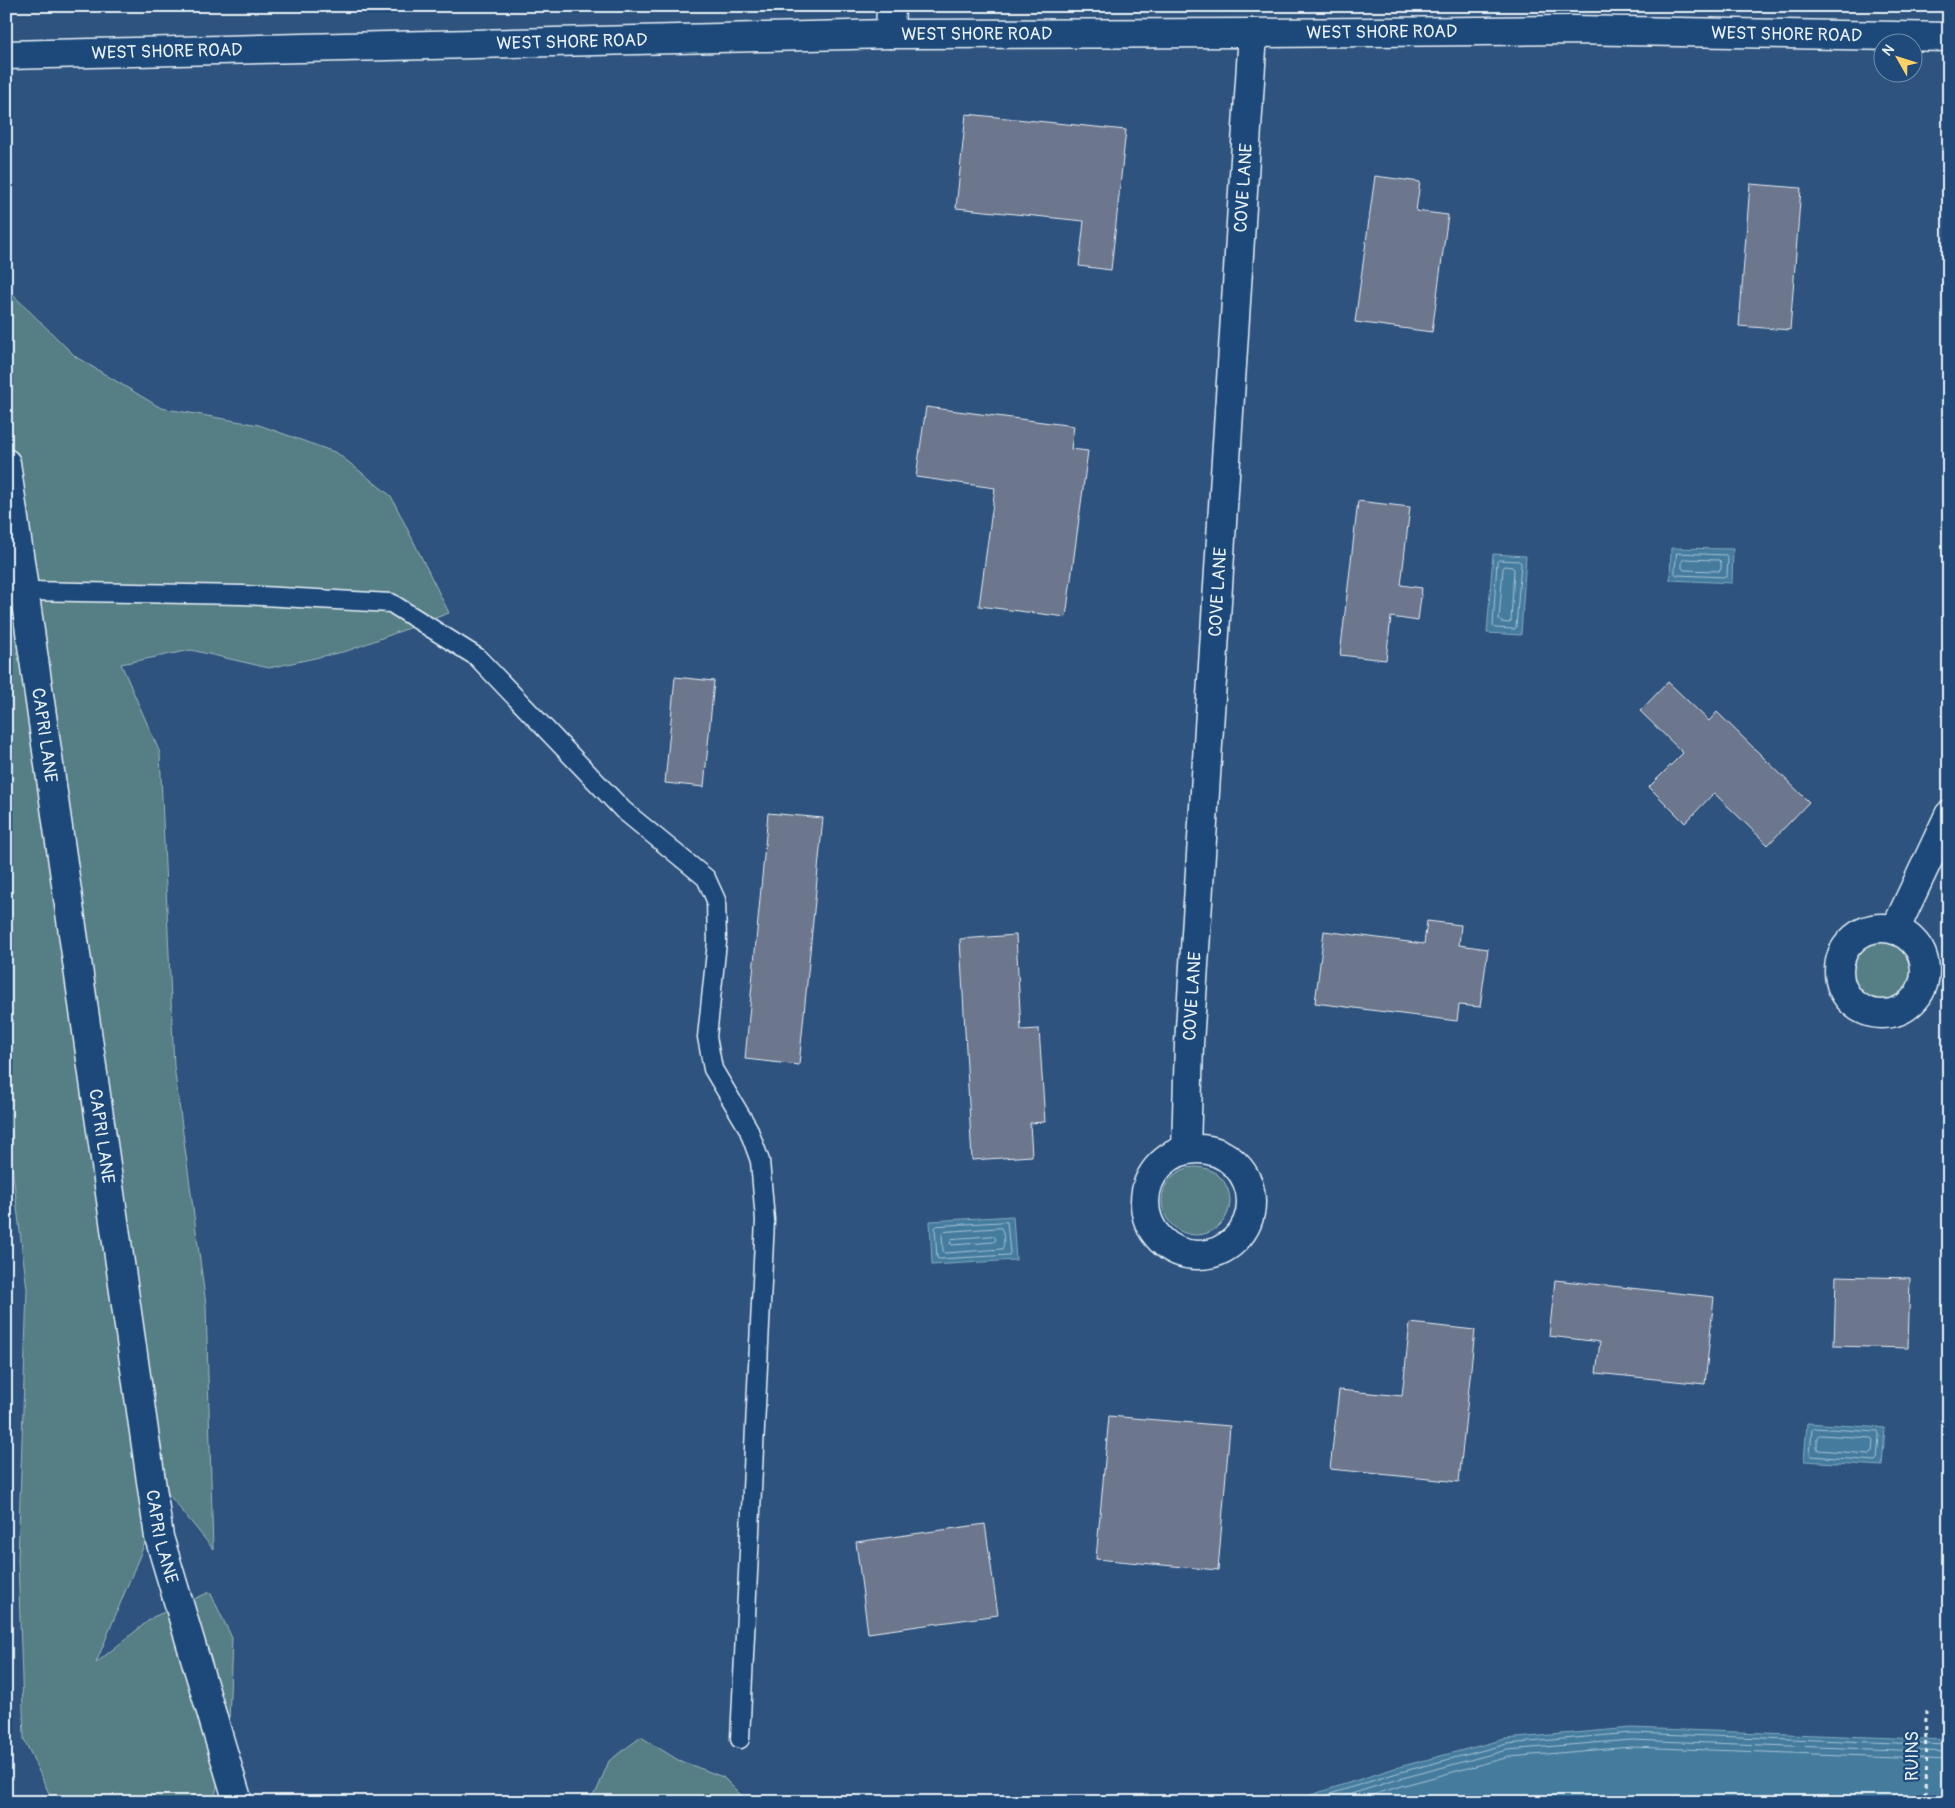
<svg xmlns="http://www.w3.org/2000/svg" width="1955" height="1808" font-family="Pangolin,sans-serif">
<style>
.green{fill:#577e85;stroke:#a0b8be}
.water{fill:#447c9e;stroke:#86abc2}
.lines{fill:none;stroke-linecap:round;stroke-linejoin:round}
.shore{stroke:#a6c2d4;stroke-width:1}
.building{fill:#6c768c;stroke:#e8f1f8}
.service-casing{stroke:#e8f1f8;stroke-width:21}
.minor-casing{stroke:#e8f1f8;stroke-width:31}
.secondary-casing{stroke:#e8f1f8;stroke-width:31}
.path{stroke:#e8f1f8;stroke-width:3;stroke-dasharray:4 4;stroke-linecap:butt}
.service{stroke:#1f4a7a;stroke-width:18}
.minor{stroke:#1f4a7a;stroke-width:28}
.secondary{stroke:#1f4a7a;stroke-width:28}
.labels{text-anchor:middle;stroke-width:4.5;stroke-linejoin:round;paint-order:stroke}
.street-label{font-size:18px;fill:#e8f1f8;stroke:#1f4a7a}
</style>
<rect width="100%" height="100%" fill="#2e537e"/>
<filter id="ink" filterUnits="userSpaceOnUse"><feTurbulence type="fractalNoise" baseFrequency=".02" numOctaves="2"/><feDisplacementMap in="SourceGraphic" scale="10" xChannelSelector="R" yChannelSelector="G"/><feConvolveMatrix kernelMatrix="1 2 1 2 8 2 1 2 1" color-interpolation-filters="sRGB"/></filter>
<g filter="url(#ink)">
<!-- green -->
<path class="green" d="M6,288L76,357L161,408L259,425L337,453L391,496L449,613L347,651L269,668L191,650L121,664L160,753L174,1066L206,1305L213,1549L166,1491L96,1663L153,1617L210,1592L232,1638L229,1723L214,1802H53L24,1739L18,1560L27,1289L6,1117Z
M1849 971a34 34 0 1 1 68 0a34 34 0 1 1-68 0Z
M1162 1201a34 34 0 1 1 68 0a34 34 0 1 1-68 0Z
M641,1737L678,1760L723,1777L748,1802H587L597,1790L609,1761Z"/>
<!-- water -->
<path class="water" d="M1671,548L1733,549L1732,583L1670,580Z
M1493,554L1526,556L1521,635L1487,633Z
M1013,1216L1016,1260L932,1265L930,1221Z
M1807,1423L1885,1428L1882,1466L1804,1461Z
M1631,1728L1949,1740V1802H1289L1395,1768L1505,1739Z"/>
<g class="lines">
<!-- shore -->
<path class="shore" d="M1677,553L1726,555L1728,557L1727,576L1725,577L1677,575L1675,573Z
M1684,559L1719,560L1721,562V569L1719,571L1684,570L1682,568V562Z
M1499,560L1519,561L1521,563L1516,627L1515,629L1495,628L1493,626L1497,562Z
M1505,566L1512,567L1514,569L1511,621L1508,623L1501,622L1499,620L1503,569Z
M1007,1222L1010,1253L1009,1255L940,1259L937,1258L935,1228L937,1226Z
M1001,1228C1004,1232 1005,1245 1002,1249L945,1253L943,1251L942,1234L943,1232Z
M993,1236L996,1239L994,1242L952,1245L950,1243L952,1239Z
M1814,1428L1878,1432L1879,1435L1877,1459L1875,1461L1811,1456L1810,1454L1812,1430Z
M1820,1435L1871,1438L1873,1440L1872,1452L1869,1454L1818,1450L1817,1448V1437Z
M1305,1802L1397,1773L1507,1744L1631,1733L1949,1745
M1326,1802L1399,1779L1507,1750L1631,1740L1949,1752
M1351,1802L1401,1786L1509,1757L1631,1747L1949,1759"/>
</g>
<!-- building -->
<path class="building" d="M966,114L1126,130L1111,270L1079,266L1084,221L956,208Z
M1375,176L1420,182L1416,211L1448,215L1432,332L1355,322Z
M1750,184L1801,188L1790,330L1739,326Z
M926,407L1074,426L1071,449L1088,451L1066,617L979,606L995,488L916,477Z
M1358,501L1410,507L1401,585L1422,588L1418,621L1391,617L1386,660L1340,655Z
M675,677L714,681L704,787L665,783Z
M1668,682L1709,721L1717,712L1809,802L1768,845L1714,793L1685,823L1649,787L1683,753L1640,711Z
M768,813L823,818L799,1065L745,1059Z
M1427,921L1461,925L1459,945L1488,949L1480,1007L1459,1005L1457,1021L1315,1003L1324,931L1424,944Z
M1016,935L1021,1030L1039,1029L1045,1122L1030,1123L1032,1156L972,1160L960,939Z
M1836,1276L1910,1278L1908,1348L1834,1346Z
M1555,1280L1714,1297L1705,1384L1596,1373L1600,1342L1549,1336Z
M1410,1323L1475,1330L1459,1482L1330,1469L1339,1390L1402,1396Z
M1109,1416L1230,1426L1218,1570L1096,1559Z
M985,1524L998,1615L868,1633L856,1542Z"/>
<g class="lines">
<!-- service casing -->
<g class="service-casing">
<path id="service" d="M25,591L243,595L391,603L477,657L623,810L706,878L716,900L717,942L707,1037L713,1069L748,1128L760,1161L765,1220L740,1739"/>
</g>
<!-- minor casing -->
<g class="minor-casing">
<g id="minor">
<path d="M890,34L891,6"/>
<path id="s1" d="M6,463L159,1537L238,1802"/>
<circle cx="1882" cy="971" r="43"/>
<path d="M1895,930L1949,815"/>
<circle cx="1198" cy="1202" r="53"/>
<path id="s2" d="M1186,1150L1189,1044L1253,33"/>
</g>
</g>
<!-- secondary casing -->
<g class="secondary-casing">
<g id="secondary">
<path id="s3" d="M6,55L890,34L1253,33L1572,30L1949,37"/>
</g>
</g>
<!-- path -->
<path class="path" d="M1925,1802L1926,1710"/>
<!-- service -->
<use href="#service" class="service"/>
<!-- minor -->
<use href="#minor" class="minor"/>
<!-- secondary -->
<use href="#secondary" class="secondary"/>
</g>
</g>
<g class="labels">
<!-- street labels -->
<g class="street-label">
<text dy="6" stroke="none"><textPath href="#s3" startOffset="1376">WEST SHORE ROAD</textPath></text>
<text dy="6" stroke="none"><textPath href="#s3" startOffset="971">WEST SHORE ROAD</textPath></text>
<text dy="6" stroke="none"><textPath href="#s3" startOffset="1781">WEST SHORE ROAD</textPath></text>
<text dy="6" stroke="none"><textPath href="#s3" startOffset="566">WEST SHORE ROAD</textPath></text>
<text dy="6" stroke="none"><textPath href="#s3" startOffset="161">WEST SHORE ROAD</textPath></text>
<text dy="6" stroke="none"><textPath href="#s2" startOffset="964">COVE LANE</textPath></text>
<text dy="6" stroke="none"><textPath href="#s2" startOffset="559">COVE LANE</textPath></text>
<text dy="6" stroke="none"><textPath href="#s1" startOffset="275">CAPRI LANE</textPath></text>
<text dy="6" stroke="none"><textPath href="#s2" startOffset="154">COVE LANE</textPath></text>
<text dy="6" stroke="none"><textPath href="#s1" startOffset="680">CAPRI LANE</textPath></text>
<text dy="6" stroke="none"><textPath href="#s1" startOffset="1085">CAPRI LANE</textPath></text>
<text transform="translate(1912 1756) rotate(-90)" y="6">RUINS</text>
</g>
</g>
<!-- margin -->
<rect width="1955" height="1808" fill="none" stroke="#1f4a7a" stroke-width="25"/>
<rect x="12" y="12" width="1930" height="1783" fill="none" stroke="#e8f1f8" stroke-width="2" filter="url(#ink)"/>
<!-- north arrow -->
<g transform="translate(1898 58) rotate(309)"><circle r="24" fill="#1f4a7a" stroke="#6f8dac"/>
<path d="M0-4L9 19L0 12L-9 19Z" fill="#ffd166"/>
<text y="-8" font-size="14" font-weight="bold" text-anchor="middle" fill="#e8f1f8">N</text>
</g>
</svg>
